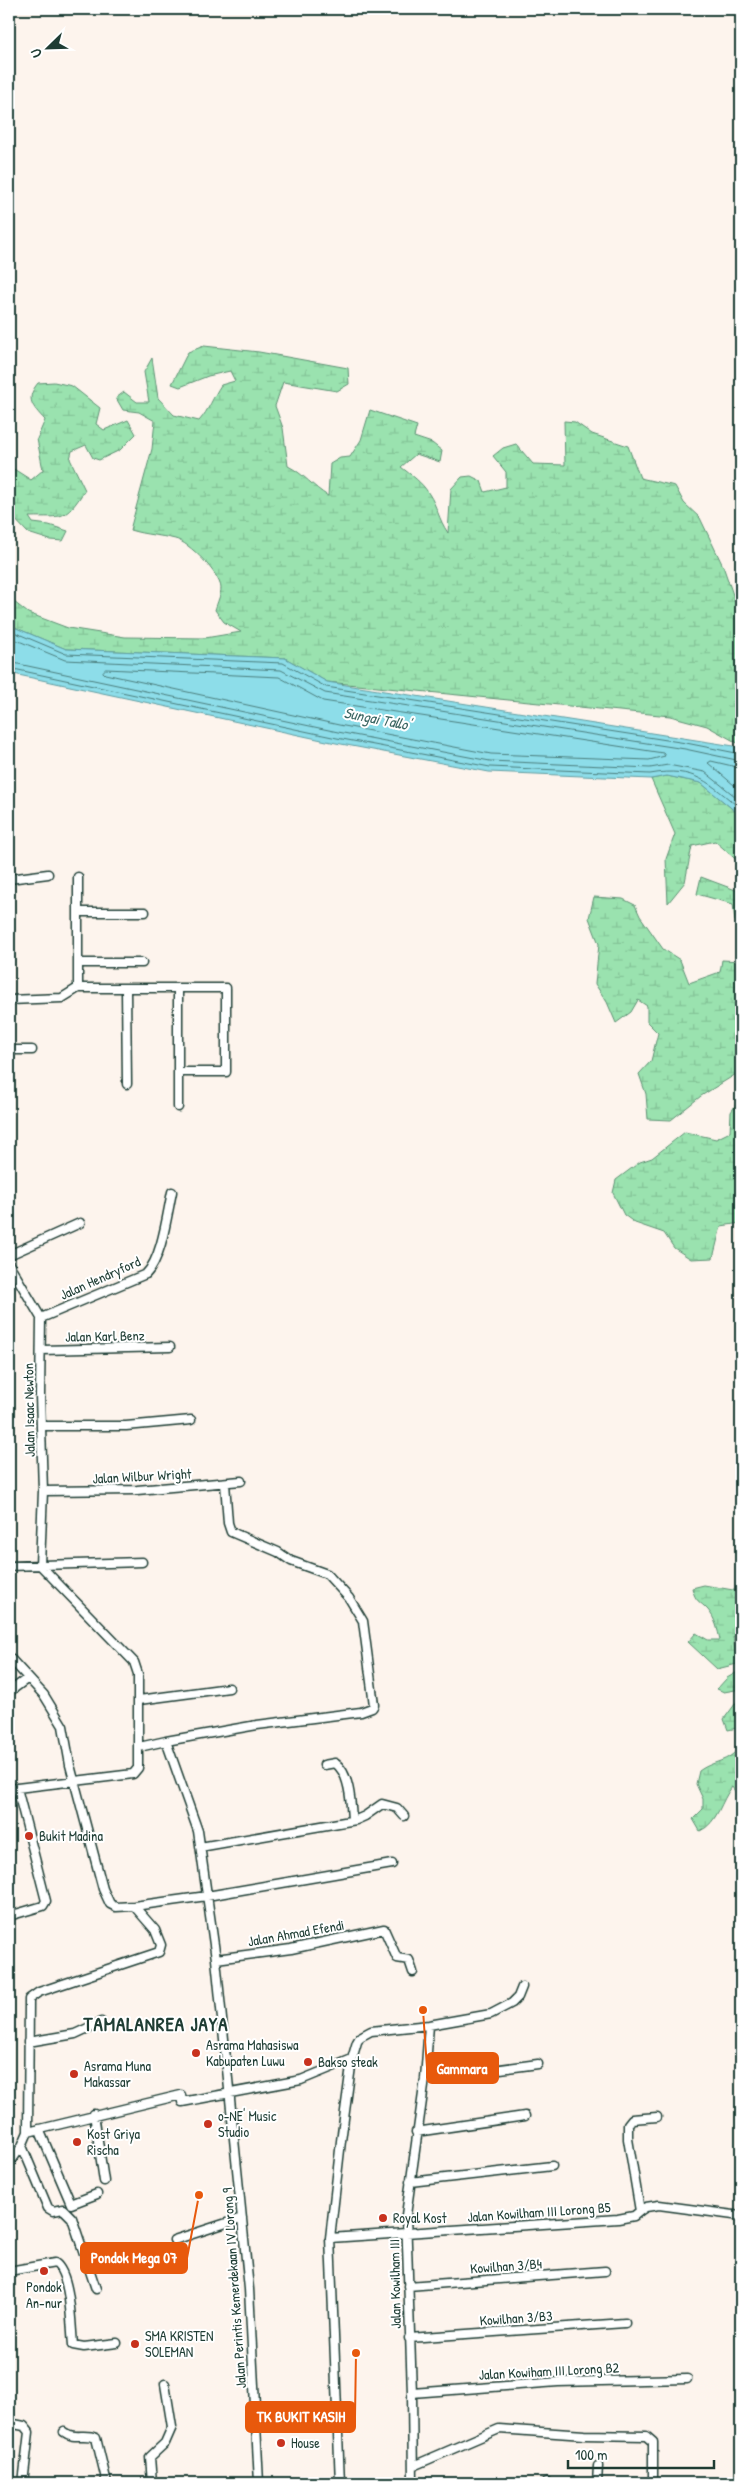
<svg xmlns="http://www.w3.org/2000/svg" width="750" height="2492" font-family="'Patrick Hand',sans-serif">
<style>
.wetland{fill:url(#wetland-marsh);stroke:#5c9072}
.water{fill:#8ddde9;stroke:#619da1}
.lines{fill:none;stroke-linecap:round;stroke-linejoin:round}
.shore{stroke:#4b7d7c;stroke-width:1}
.street-casing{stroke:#1f3d34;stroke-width:11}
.street{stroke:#fff;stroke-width:8}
.poi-dot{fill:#c8321e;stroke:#fff;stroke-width:2}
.labels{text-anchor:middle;stroke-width:4;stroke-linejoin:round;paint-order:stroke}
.street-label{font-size:14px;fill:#1f3d34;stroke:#fff}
.poi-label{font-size:14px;fill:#1f3d34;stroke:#fff;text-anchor:start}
.water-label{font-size:15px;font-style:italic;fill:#3a6561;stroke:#fff}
.district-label{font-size:19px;font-weight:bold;letter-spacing:1px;fill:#1f3d34;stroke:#fff}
.leader{fill:none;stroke:#e8590c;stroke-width:2}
.callout-dot{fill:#e8590c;stroke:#fff;stroke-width:2}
.callout{fill:#e8590c;stroke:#e8590c;stroke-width:2}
.callout-label{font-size:15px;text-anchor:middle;font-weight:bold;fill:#fff}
</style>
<defs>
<pattern id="wetland-marsh" width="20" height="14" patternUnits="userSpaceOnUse" patternTransform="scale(1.25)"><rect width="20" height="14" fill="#9ae2af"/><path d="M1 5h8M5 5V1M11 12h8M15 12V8" fill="none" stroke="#84c397"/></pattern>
</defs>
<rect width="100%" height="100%" fill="#fdf4ed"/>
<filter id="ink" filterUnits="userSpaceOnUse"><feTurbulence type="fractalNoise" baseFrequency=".02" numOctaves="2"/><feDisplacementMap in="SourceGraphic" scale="10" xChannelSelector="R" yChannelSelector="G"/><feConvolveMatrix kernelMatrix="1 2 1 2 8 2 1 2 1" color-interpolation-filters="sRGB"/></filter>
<g filter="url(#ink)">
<!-- wetland -->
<path class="wetland" d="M204,346L259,352L348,368L349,384L337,391L283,382L275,406L283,428L288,466C304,474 313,487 328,496L330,464L340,458L350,457L361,440L370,410L417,426L414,437L432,443L442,451L440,462L416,454L401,467C411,475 422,482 429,494C437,506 438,518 448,533L451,489L462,477L471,476L481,481L485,492L506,487V472L493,456L503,448L516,444L533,464L565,465L564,421L575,422L592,434L628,446L640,478L675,486L684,503L700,518L723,566L741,618V745L707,726L670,716L327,682L285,658L66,649L9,625V598L28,613L68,628L125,637L205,638L241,632L224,622L215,610C217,603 221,595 221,588C220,574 189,542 175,539C160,535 146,535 130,530L152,449L155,421L139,412L123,410L116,398L124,392L137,402H149L144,372L152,358L158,398L174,415L199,421C209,410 213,397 221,385L235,381L230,371L208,376L180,387L172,384L188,352Z
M54,382L72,386L100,408L96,424L104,430L128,420L136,434L120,450L99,460L93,458L86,445L72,451L70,459L85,490C64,522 64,516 29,517L33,523L49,525L68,531L63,541L50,540L28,533L9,513V466L31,480L43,470L37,439L45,420C32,406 25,399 38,383Z
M667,776L701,783L741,816V864L715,841L692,846L685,882L668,903L666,859L675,834L651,779Z
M701,877L741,892V926L735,921L733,904L697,894Z
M594,897L623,899L635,905L640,916L663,949L680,960L689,983L720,972L722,960L741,961V1071L701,1096L671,1120L648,1119L646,1094L639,1074L651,1061L658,1033L647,1022V1006L638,1000L631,1012L616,1023L607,1002L595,984L599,944L589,918Z
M741,1079V1223L721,1226L713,1258L691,1259L674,1248L664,1233L635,1223L624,1215L613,1193L616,1180L640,1162L652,1158L685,1132L716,1139L730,1132L731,1112L741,1097Z
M704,1585L739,1591L741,1587V1642L733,1636L737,1664L717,1669L688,1642L696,1633L708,1640H720C718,1630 715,1618 708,1610C699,1600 696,1603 692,1588Z
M741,1670V1724L737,1728L728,1730L724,1719L741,1696V1689L724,1692L717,1689L727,1678Z
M741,1742V1811L736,1812L737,1794L732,1787C721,1800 718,1823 700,1831L693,1819L703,1809V1799L696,1784L699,1771C715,1759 733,1763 741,1742Z"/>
<!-- water -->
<path class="water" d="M9,625L66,649L285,658L327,682L734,746L741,751V816L701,783L667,776L651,779L489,772L336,743L9,673Z"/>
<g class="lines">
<!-- shore -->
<path class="shore" d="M9,630L66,654L283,663L326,687L686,743L741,754
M9,637L65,660L281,670L325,693L685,749L741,761
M9,662L338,732L490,761L650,768L668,765L705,772L741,801
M9,668L337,738L490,767L650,774C695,766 709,783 741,809
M106,669L279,677L323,701L663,753L665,756L649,760L491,754L339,725L105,674L103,672Z
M741,768L711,761L708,763L741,791"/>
<!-- street casing -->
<g class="street-casing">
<path id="street" d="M78,877V988
M9,879L48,874
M78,912H145
M78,963H142
M126,988L127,1084
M178,988V1107
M9,1000L62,998L78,988H226V1072H178
M9,1050H32
M9,1255L80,1223
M9,1264L41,1318L40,1395L43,1491L40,1565
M41,1318L146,1274C162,1258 167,1215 172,1192
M41,1350L170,1347
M41,1426H126L191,1420
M43,1491L137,1490L241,1481
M9,1566L142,1562
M9,1657L44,1695L63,1726L70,1765L103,1889L110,1904L116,1907L134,1906L207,1896L392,1864
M9,1692L28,1678
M139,1700L229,1688
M166,1741L257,1725L361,1712L372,1708L374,1705L363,1621L349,1598L327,1574L291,1561L278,1552L231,1532L228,1523L225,1483
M139,1747L166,1741L198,1831L216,1959L249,2289L259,2483
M324,1765L335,1763C350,1773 351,1804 352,1820
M9,1789L133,1774L138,1768V1674L134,1662L40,1565
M200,1847L356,1820L365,1816L382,1804L397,1808L404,1816
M9,1916L43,1906L46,1901L17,1788
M216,1959L291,1949L384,1929L397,1958L409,1960L413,1972
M28,2042L75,2034L101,2022
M425,2079L538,2064
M94,2114L104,2181
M657,2117L632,2119L628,2124V2139L640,2211L646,2207L659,2205L741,2216
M39,2129L71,2204L97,2194
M28,2132L181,2095L182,2102L301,2080L352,2059
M416,2132L525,2116
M22,2146L48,2208L53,2211L63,2209L72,2218L96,2289
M9,2164L22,2146L28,2132L29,1999L39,1992L159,1952L161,1945L155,1930L134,1906
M410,2182L552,2166
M330,2238L618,2219L634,2216L640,2211
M174,2240L242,2218
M9,2271L55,2263C71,2274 71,2326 73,2345L84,2347L117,2343
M408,2286L605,2271
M409,2338L625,2323
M412,2393L558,2382L687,2379
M9,2423L24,2426L29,2432L23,2483
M64,2432C74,2440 85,2433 96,2438L107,2483
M413,2466L499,2429L584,2435L646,2436L653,2442V2483
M152,2483L150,2457L165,2443L172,2427L165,2384
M340,2483L330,2238L341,2141L352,2059L357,2042L360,2037L371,2031L429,2025L491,2014L512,2003L518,1997L522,1987
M413,2483L412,2393L406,2215L425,2079L429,2025
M547,2483V2482
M597,2483L598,2466"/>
</g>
<!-- street -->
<use href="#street" class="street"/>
</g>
</g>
<!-- markers -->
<g class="poi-dot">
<circle cx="29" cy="1836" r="5"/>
<circle cx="196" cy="2053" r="5"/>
<circle cx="308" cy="2062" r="5"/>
<circle cx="74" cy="2074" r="5"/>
<circle cx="208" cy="2124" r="5"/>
<circle cx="77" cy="2142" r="5"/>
<circle cx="383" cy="2218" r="5"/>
<circle cx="44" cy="2271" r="5"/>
<circle cx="135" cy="2344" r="5"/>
<circle cx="281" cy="2443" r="5"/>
</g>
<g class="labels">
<!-- street labels -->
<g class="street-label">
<text transform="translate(100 1278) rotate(-24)" y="5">Jalan Hendryford</text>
<text transform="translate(105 1336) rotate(-1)" y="5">Jalan Karl Benz</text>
<text transform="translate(29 1410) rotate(-91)" y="5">Jalan Isaac Newton</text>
<text transform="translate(142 1476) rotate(-3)" y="5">Jalan Wilbur Wright</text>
<text transform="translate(296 1933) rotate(-10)" y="5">Jalan Ahmad Efendi</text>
<text transform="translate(539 2212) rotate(-4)" y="5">Jalan Kowilham III Lorong B5</text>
<text transform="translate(506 2266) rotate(-4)" y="5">Kowilhan 3/B4</text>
<text transform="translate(395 2284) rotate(-91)" y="5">Jalan Kowilham III</text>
<text transform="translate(234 2288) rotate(-94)" y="5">Jalan Perintis Kemerdekaan IV Lorong 9</text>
<text transform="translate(516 2318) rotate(-4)" y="5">Kowilhan 3/B3</text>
<text transform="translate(549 2371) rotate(-3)" y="5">Jalan Kowiham III Lorong B2</text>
</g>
<!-- poi labels -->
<g class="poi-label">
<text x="39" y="1841">Bukit Madina</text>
<text x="206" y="2050">Asrama Mahasiswa<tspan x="206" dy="16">Kabupaten Luwu</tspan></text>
<text x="318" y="2067">Bakso steak</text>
<text x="84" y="2071">Asrama Muna<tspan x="84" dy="16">Makassar</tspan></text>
<text x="218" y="2121">o-NE' Music<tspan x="218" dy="16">Studio</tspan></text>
<text x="87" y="2139">Kost Griya<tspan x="87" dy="16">Rischa</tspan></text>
<text x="393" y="2223">Royal Kost</text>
<text x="44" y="2292" text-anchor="middle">Pondok<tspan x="44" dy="16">An-nur</tspan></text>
<text x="145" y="2341">SMA KRISTEN<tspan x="145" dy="16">SOLEMAN</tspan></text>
<text x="291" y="2448">House</text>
</g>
<!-- water labels -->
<g class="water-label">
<text transform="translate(377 719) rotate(11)" y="5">Sungai Tallo'</text>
</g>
<!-- district labels -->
<g class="district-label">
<text x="156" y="2031">TAMALANREA JAYA</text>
</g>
</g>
<!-- callouts -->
<path class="leader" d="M423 2010L427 2068M199 2195L187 2258M356 2353L355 2417"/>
<g class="callout-dot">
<circle cx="423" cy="2010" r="5"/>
<circle cx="199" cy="2195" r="5"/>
<circle cx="356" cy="2353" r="5"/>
</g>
<g class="callout">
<rect x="427" y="2053" width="71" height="30" rx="5"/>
<rect x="81" y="2243" width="106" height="30" rx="5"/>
<rect x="246" y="2402" width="109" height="30" rx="5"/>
</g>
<g class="callout-label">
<text x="462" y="2074">Gammara</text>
<text x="134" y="2263">Pondok Mega 07</text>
<text x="301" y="2422">TK BUKIT KASIH</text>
</g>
<!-- margin -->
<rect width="750" height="2492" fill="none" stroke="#fff" stroke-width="30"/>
<rect x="15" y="15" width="720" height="2462" fill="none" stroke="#1f3d34" stroke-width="2" filter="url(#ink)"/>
<!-- north arrow -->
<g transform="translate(48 48) rotate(247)" stroke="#ffffff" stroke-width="4" paint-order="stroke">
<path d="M0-4L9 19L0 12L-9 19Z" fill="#1f3d34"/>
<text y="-8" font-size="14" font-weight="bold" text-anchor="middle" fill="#1f3d34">U</text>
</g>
<!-- scale -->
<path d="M568 2460v8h146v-8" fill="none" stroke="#1f3d34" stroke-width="2.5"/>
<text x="575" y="2460" font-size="15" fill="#1f3d34" stroke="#ffffff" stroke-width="4" paint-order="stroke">100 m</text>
</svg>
